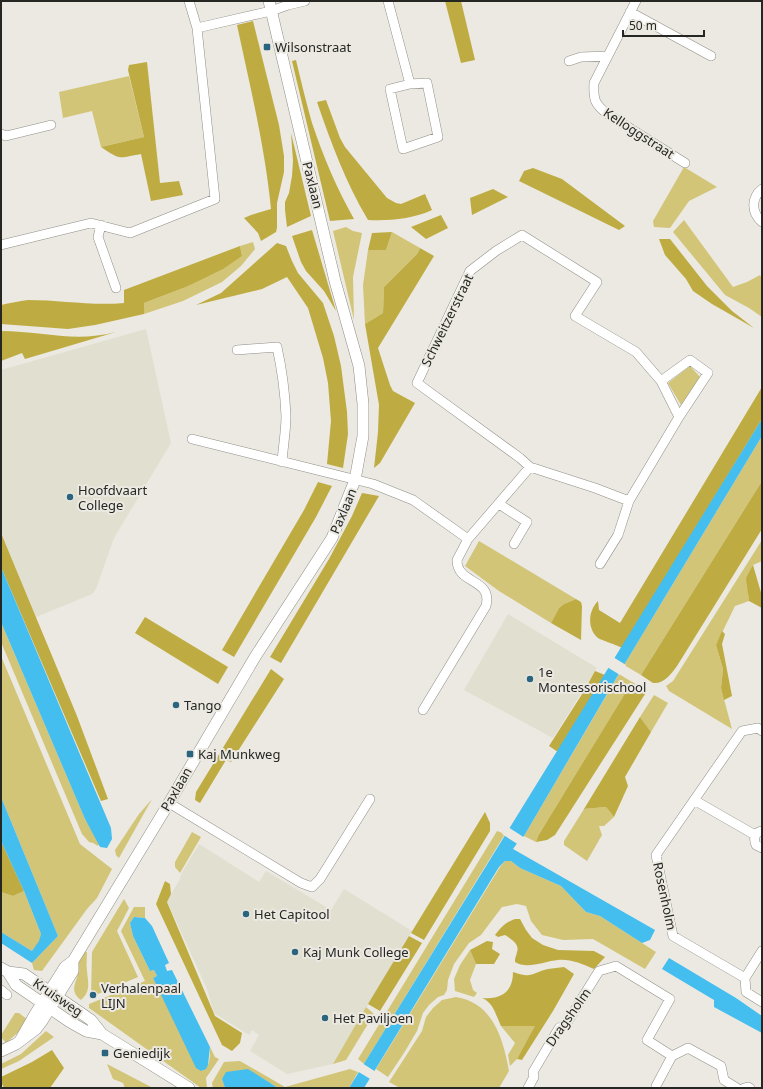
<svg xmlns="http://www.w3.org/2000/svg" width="763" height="1089" font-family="'Noto Sans',sans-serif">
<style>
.built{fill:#e1dfcf}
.green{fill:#d2c578}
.forest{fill:#beac42}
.water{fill:#44bdef}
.pier{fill:#ebe9e1}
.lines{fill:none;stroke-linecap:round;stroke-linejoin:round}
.minor-casing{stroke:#8f8e86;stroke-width:10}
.tertiary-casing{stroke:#8f8e86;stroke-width:12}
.minor{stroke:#fff;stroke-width:9}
.tertiary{stroke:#fff;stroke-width:11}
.poi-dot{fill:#2b647e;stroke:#ebe9e1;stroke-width:1.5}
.labels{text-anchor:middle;stroke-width:4;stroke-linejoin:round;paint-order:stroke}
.poi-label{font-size:13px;fill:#262623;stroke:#ebe9e1;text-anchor:start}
.street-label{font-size:13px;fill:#262623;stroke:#ebe9e1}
</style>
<rect width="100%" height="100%" fill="#ebe9e1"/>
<!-- built -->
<path class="built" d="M146,329L171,443L114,538L96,589L92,594L36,617L1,533V370Z
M508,614L597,668L553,738L464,690Z
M199,844L259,882L266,871L331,910L344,889L412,931L333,1064L287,1074L250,1051L259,1035L252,1030L249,1035L214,1013L207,989L167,901L180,879L181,874Z"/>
<!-- green -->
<path class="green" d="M129,76L144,137L101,147L92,111L63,118L59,92Z
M684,167L717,187L689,201L670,228L654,227L653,221Z
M684,220L733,287L747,282L760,275L762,279V317L749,308L725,295L673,232Z
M346,227L353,231L362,233L353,277L354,320L333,231Z
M392,232L420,248L417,254L384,287L383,313L365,324L363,285L368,250H386Z
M253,242L255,249L241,266L222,282L183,301L144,314V303L186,287L242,256L240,246Z
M690,366L700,377L681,405L668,383Z
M762,436V481L641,675L624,665Z
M762,540V561L753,565L748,592L749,601L735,606L716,645L723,669L721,688L732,729L669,691L666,686L673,681Z
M479,541L576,599L564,604L559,608L551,623L499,591L465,566Z
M1,622L85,819L99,844L98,846L93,843L89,842L82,834L1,642Z
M1,656L80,844L112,869L97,898L87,909L42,971L34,970L32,963L58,936L1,797Z
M619,674L632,682L538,836L536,842L524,836Z
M654,695L668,703L651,732L640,717Z
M152,799L119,858L116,855L115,850L139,814Z
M606,807L614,817L604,826H599L602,835L587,861L564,845V841L584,809Z
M497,831L505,834L364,1064L358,1059Z
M192,832L201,837L180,873L175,867V862Z
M505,861H511L520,868L561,886L586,912L600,916L656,952L645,969L593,939L563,940L542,935L531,921L526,906L517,904L502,907L481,935L469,943L454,964L448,980L447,990L444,995L438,997L429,1005L423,1013L417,1031L404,1053L388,1077L376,1069L500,867Z
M24,891L41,934L40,941L32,951L1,932V892L13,896Z
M124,899L129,908L117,931L138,977L91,997L92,952Z
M134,907H145V918L134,917L130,923L133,936L150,971L154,970L157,976L153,978L201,1071C211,1067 210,1056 210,1047L215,1057L219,1059L206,1078L207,1088H201L89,1008V1004L145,981L121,931Z
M470,950L476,964L470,980L473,990L477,993L474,997L455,991L454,979L460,965Z
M83,952H87C87,958 86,964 87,971C88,982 91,992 81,1000C69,991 76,984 78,973C80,962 74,964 83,952Z
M456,997C493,1003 503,1038 509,1071L499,1088H400L389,1082L422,1031L426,1017L433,1008L442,1000Z
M366,1007L374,1014L346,1060L333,1064Z
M15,1013H19L28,1020L22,1029L6,1043L1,1037V1035Z
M501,1026H536L517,1059L510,1066L508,1055L515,1043Z
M46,1031L54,1037L19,1061L1,1069V1064L21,1054Z
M240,1061L285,1087L350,1069L358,1072L349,1088H278L248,1070L222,1079L225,1088H213L212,1083L224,1062Z
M107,1064L153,1088H125L123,1083L113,1079Z"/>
<!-- forest -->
<path class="forest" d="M445,1H461L475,60L461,63Z
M253,21L279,125L284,156V172L277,203V228L276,232L261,241L258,233L244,218L251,215L271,209C265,147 250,86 237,25Z
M296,60C301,81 306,102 312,123C323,156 337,189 354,219L330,221L292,61Z
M147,62L160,183L179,181L183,195L151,201L141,154C118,158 122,161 101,147L144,137L128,70L129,65Z
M326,100L340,138L345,147L387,198L396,203L401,204L425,194L432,210C413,219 389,221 368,220C346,183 331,143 317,102Z
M291,133L311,216L287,227L285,210V202L289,193L292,176L293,161Z
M533,168L562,179L625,226L619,230L519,181L524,171Z
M493,189L508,197L472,215L470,198Z
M441,215L448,228L426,239L411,227Z
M312,230L336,311L324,291L306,271L301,262L292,236Z
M392,232L386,250H368L372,233Z
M659,239H670L707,286L732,311L754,328L712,304L693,291L686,279L665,255Z
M277,243L286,246L292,261L298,273L323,303L334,336L341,366L347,412L348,434L343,468L327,464L331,421L328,383L323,358L308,308L287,277L262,289L196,305L221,293Z
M240,246L242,256L223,269L186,287L144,303V314L95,325L68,329L1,324V305C10,303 19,301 28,300C60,300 92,306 124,303V290Z
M420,248L434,256L378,348L390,385L393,391L415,403L380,463L374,468L378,432L379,405L365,324L383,313L384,287L417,254Z
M1,331C41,331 75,343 116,332L25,359L22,353L1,361Z
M762,387V419L622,648C617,645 601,640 598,638C587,629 588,611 598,601L599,610L620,623Z
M762,481V529L677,666C671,674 664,684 653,683L641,675Z
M318,482L332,486L316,517L234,657L222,650L304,510Z
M362,493L379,496L281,663L270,657L329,559L352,516Z
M1,533L77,716L108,799L101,801L1,567Z
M753,565L762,596V608L749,601L746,578Z
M576,599L581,602L582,606L581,640L551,623L559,608L564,604Z
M145,617L228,667L218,684L135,633Z
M722,631L725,634L722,644L732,696L724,700L721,688L723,669L716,645Z
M271,669L284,679L231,762L226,760L200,803L195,800L196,792Z
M595,671L605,675L558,752L549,746L584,691Z
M632,682L647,691L555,835L547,840L536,842L538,836Z
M640,717L651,732L625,777L628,786L614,817L606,807L584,809Z
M485,812L490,823V831L424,940L411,933Z
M1,841L24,891L13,896L1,892Z
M165,881L170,884L171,894L167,902L215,1016L242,1033L240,1043L232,1051L222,1045L156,904Z
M515,919H520L526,930L532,938L543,945L558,950L594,951L605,957L594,969C582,964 571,959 558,960C545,961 527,970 515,962C515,957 516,957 517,952C520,944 511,939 505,935L498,937L495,935C501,927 506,922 515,919Z
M409,936L422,943L380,1011L368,1004Z
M487,941L493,942L492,949L500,954L494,964H476L470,950Z
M564,967L574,974L553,1011L522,1060L517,1059L535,1026H501C496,1016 494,1003 482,998C501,1000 513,992 513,972C533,979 531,973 548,969C553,968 559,968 564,967Z
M52,1050L64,1068L50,1088H4L1,1082V1077L32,1062Z"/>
<!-- water -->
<path class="water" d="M762,419V436L624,665L524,836L518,842L513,849L655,930L650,940L642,943L600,916L586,912L561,886L520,868L511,861H505L499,867L364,1088H349Z
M1,567L111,828L112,839L107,848L100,847L85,819L1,622Z
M1,797L58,936L32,963L1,943V932L32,951L39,941L41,934L24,891L1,841Z
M134,917L145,918L152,926L169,963L165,965L167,971L172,970L210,1047L208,1065L206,1069L201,1071L196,1068L153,978L157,976L154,970L150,971L133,936L130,923Z
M669,958L736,998L762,1016V1033L714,1007V1000L662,969Z
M248,1069L278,1088H225L222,1079L226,1072Z"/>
<!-- pier -->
<path class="pier" d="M613,657L626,665L620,675L607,667Z
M508,827L525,838L519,845L502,834Z
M362,1063L376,1072L372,1080L357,1071Z"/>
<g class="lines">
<!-- minor casing -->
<g class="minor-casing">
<path id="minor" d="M388,1L410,84
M636,1L594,83C593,100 595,105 609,115L685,163
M630,12L711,56
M197,28L271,11L288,5L305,1
M569,61L581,57L608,56
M427,83L438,137L403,149L390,89L410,84Z
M1,134L6,136L51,125
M762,189C751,198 751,212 762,222
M101,225L98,237L116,288
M1,245L91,223L130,233L215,199L197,28L189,1
M237,350L277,347C282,370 285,392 286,416C286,431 283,447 282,462
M192,439L373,484L413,500L468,539
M629,501L595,488L530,467L520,458L417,383L470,271L496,251L522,235L597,282L575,316L636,352L661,381L679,417
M499,504L527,522L514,544
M600,564L618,535L629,501L679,417L708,373L690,360L661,381
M423,710L486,606C493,578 457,585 457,560L468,539L530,467
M762,731L758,728L742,731L656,855L673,936L745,978L746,992L762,1002
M694,800L755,835
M169,803L301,883L312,887L320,879L370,799
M762,831C755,832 753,838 756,845L762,848
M745,978L762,951
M1,990L7,995
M528,1088L534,1077L533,1072L559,1028L566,1024L599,971L616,966L670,999L647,1040L672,1056
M656,1088V1086L672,1056L688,1048L721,1066L724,1080L737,1088
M744,1088L748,1087L750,1088"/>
</g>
<!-- tertiary casing -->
<g class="tertiary-casing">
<path id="tertiary" d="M1,968L8,972L16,985L70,1022L86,1031L102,1034
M8,972L24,974L91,1020L102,1034L189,1088
M21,1039L34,1016L65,967L73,961L169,803L255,657L332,538L355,480L363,436V404L359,366L335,281L269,1
M1,1051L16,1044L36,1029L42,1021L73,971V961"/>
</g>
<!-- minor -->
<use href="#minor" class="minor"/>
<!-- tertiary -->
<use href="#tertiary" class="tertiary"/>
</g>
<!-- markers -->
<g class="poi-dot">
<rect x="263" y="43" width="8" height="8" rx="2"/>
<circle cx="70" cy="497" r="4"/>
<circle cx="530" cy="679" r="4"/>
<circle cx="176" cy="705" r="4"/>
<rect x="186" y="750" width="8" height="8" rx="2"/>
<circle cx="246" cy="914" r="4"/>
<circle cx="295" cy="952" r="4"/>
<circle cx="93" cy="995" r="4"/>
<circle cx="325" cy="1018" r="4"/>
<rect x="101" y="1049" width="8" height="8" rx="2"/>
</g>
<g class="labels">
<!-- poi labels -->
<g class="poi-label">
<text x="275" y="52">Wilsonstraat</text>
<text x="78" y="495">Hoofdvaart<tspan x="78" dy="15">College</tspan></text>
<text x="538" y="677">1e<tspan x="538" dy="15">Montessorischool</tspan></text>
<text x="184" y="710">Tango</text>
<text x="198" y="759">Kaj Munkweg</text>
<text x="254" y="919">Het Capitool</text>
<text x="303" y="957">Kaj Munk College</text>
<text x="101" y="993">Verhalenpaal<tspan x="101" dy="15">LIJN</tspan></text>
<text x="333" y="1023">Het Paviljoen</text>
<text x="113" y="1058">Geniedijk</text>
</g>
<!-- street labels -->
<g class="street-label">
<text transform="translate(639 133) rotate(33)" y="5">Kelloggstraat</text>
<text transform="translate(313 185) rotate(76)" y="5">Paxlaan</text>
<text transform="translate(447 320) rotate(-64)" y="5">Schweitzerstraat</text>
<text transform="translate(343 511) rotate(-67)" y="5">Paxlaan</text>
<text transform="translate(176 789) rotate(-60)" y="5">Paxlaan</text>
<text transform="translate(665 896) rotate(78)" y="5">Rosenholm</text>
<text transform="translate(58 997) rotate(34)" y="5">Kruisweg</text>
<text transform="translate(568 1017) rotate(-55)" y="5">Dragsholm</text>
</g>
</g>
<!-- border -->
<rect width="763" height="1089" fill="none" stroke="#262623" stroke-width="4"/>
<!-- scale -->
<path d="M623 30v6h81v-6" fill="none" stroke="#262623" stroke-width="2"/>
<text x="629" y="30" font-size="12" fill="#262623" stroke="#ebe9e1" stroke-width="3" paint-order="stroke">50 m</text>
</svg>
